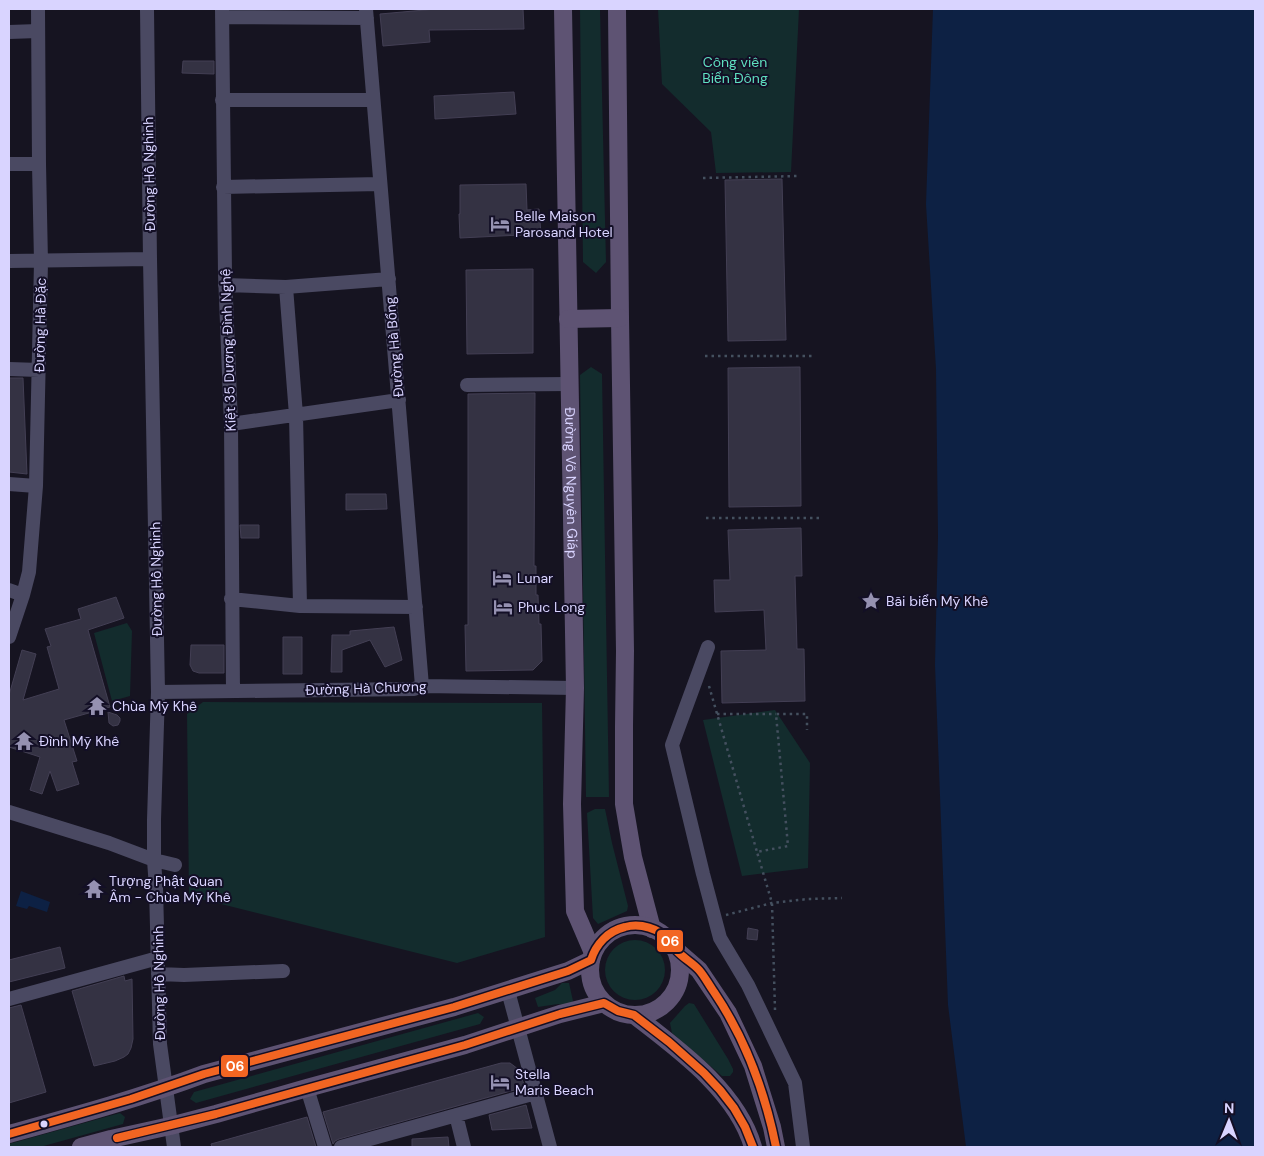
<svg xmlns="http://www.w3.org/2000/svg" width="1264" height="1156" font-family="'DM Sans',sans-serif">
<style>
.green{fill:#132c2d}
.water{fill:#0d2144}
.building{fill:#343243;stroke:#433f54}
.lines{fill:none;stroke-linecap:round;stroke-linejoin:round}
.path{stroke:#44505f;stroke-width:2.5;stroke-dasharray:2.5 4;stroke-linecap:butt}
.minor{stroke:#4a4962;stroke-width:14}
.major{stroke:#5e5373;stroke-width:18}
.bus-1-casing{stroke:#130f26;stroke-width:11}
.bus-1{stroke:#f26522;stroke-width:8}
.bus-dot{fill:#d9d4ff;stroke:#130f26;stroke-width:2}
.labels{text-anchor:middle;stroke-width:4;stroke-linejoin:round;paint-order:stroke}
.park-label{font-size:14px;fill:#5fe0c0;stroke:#130f26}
.street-label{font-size:14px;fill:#d9d4ff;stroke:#130f26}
.poi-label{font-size:14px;fill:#d9d4ff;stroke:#130f26;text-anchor:start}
.line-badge{stroke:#130f26;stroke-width:2}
.badge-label{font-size:14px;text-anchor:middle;font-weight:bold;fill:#fff}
</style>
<rect width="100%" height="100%" fill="#161421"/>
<!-- green -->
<path class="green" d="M580,9H600L606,262L596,273L583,262Z
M658,9H799L791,172L716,173L711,132L662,84Z
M591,367L602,374L609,797H586L580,375Z
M127,623L132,631L130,696L112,701L94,633Z
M203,702L542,703L545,937L457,963L189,896L187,714Z
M775,710L810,763L808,868L742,876L703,720Z
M595,809H605L612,843L628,906L627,911L598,924L593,918L587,813Z
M605 970a30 30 0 1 1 60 0a30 30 0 1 1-60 0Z
M562,983H569L573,1001L569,1006L558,1004L538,1007L535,998L555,990Z
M689,1003L694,1004L728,1059L733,1069V1072L730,1076H722L672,1033L670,1023L685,1006Z
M478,1013L484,1017L480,1024L196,1103L190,1099L194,1092Z
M120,1113L125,1117L123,1124L40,1147H9V1144Z"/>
<!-- water -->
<path class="water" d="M933,9H1255V1147H966L948,1005L935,665L938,536L936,369L926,204Z
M21,891L50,902L47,912L29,906L27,909L16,906Z"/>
<!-- building -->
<path class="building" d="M436,9H523L524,29L429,30L430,42L383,46L380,14Z
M183,61H214V74L182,73Z
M514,92L516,114L435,119L434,96Z
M782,179L786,340L728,341L725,180Z
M526,184L527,210L539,209L541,234L460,238L459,214H460V185Z
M533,269V353L467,354L466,270Z
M800,367L801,506L729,507L728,368Z
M9,378H23L27,474L9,472Z
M535,393L534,566H536V595H538L539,624H541L542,661L533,670L466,671L465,625H468V394Z
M346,494H386L387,509L346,510Z
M240,525H259V538H241Z
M801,528L802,576H795L797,649H804L805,701L722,703L721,651L766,650L764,610L715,612L714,580H730L728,530Z
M116,597L124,618L88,630L110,707L64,720L77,761L72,762L79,784L57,791L50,771L42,794L30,790L40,757L9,747V695L22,650L36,654L23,700L59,689L47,647L51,646L45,629L81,619L78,609Z
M394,627L402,660L385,667L370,640L342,650V672H331L332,635H350V631Z
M283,637H302V674H283Z
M191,645H224V673H199L193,671L190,665Z
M108,712L117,715L120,718V721L118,725L113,726L109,723Z
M748,928L758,930L757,940L747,939Z
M60,947L65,968L9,982V960Z
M124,976L125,981L132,979L133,1039L131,1048L128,1054L124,1057L115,1061L94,1066L72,991Z
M21,1005L46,1092L9,1103V1008Z
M501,1063H510L518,1069L525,1087L339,1139L335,1141L333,1144L323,1112Z
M526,1105L532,1128L492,1130L489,1115Z
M307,1117L316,1147H212L211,1144Z
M448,1137L449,1147H412V1139Z"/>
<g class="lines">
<!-- path -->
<path class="path" d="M703,178L799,176
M705,356H814
M706,518H821
M709,686L757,852
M717,714H776
M726,915L772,903L808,899L842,898
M775,1010L772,903L757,852L788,846L776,714H807V730"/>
<!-- minor -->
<path class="minor" d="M147,9L150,259L158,692L154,820V860L156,888L160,1044L174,1147
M222,9L225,274L231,424L233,691
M366,9L422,686
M222,17L367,18
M9,32L38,31
M222,100H373
M9,164H39
M223,187L380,184
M9,261L150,259
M225,285L286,287L389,279
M286,287L296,415L300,606
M9,369L39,370
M467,385L570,384
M231,424L399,400
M9,484L36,486
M9,590L23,595
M231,599L300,606L416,607
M9,637L23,595L29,572L36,486L41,262L39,164L38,9
M708,647L672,745L703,874L720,938L748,985L795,1083L803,1147
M158,692L414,689L422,686L575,688
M9,812L109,843L154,860L175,865
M158,974L184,975L283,971
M508,991L550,1147
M9,999L158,958
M307,1088L325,1147
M456,1115L464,1147
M341,1147L536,1093"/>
<!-- major -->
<g class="major">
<path id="s1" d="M563,9L575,688L572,804L575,911L593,953"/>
<path d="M617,9L620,318L625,651L624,726V804L633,857L652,929"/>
<path d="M568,319L620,318"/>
<circle cx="635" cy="970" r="45"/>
<path d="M676,950L699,970L728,1013L753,1066L772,1127L776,1147"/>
<path d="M634,1015C678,1049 737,1091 753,1147"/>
<path d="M9,1134C74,1116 140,1098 204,1074L454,1007L568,971L591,960"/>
<path d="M81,1147L111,1139L170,1126L216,1114L307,1088L465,1045L560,1014L604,1003"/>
</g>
<!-- bus-1 casing -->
<g class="bus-1-casing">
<path id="bus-1" d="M9,1134L131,1099L204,1074L454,1007L568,971L591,960C596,944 608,931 625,927C640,923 659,928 670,941C672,944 674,947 676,950C683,958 693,963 699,970C705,977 709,985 714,992C745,1038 765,1092 776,1147
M117,1138L216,1114L465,1045L560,1014L604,1003L618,1011L634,1015L669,1042L704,1073L720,1090L734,1108L745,1127L753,1147"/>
</g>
<!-- bus-1 -->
<use href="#bus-1" class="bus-1"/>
</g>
<!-- icons -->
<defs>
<g id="hotel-bare" transform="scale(1.5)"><path d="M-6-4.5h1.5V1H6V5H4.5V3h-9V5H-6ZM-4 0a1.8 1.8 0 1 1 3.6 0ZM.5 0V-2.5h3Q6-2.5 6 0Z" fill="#9591b1" stroke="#130f26" stroke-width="2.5" paint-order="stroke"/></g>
<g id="sight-bare" transform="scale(1.5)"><path d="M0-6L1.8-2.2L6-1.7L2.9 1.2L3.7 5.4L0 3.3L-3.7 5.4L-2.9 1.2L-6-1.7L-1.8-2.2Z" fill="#9591b1" stroke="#130f26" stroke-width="2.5" paint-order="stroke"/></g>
<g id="temple-bare" transform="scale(1.5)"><path d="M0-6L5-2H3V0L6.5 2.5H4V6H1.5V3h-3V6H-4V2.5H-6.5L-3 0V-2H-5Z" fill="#9591b1" stroke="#130f26" stroke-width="2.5" paint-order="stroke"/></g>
</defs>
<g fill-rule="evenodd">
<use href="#hotel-bare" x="500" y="224"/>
<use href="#hotel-bare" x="502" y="578"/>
<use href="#sight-bare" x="871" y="601"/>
<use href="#hotel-bare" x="503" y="607"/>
<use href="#temple-bare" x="97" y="706"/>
<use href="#temple-bare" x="24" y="741"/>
<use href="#temple-bare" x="94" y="889"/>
<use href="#hotel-bare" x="500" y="1082"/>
</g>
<!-- markers -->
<circle class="bus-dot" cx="44" cy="1124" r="4.5"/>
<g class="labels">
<!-- park labels -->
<g class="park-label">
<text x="735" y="67">Công viên<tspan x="735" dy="16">Biển Đông</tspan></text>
</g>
<!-- street labels -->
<g class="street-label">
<text transform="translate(149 174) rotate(-91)" y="5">Đường Hồ Nghinh</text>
<text transform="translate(40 325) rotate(-89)" y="5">Đường Hà Đặc</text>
<text transform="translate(394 347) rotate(-95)" y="5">Đường Hà Bổng</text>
<text transform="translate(228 350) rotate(-92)" y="5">Kiệt 35 Dương Đình Nghệ</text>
<text dy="5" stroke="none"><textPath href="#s1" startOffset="474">Đường Võ Nguyên Giáp</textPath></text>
<text transform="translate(156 579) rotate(-91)" y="5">Đường Hồ Nghinh</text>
<text transform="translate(366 688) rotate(-2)" y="5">Đường Hà Chương</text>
<text transform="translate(159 983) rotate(-91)" y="5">Đường Hồ Nghinh</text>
</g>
<!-- poi labels -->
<g class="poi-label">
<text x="515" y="221">Belle Maison<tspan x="515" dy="16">Parosand Hotel</tspan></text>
<text x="517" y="583">Lunar</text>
<text x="886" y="606">Bãi biển Mỹ Khê</text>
<text x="518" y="612">Phuc Long</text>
<text x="112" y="711">Chùa Mỹ Khê</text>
<text x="39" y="746">Đình Mỹ Khê</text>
<text x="109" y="886">Tượng Phật Quan<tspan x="109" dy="16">Âm - Chùa Mỹ Khê</tspan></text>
<text x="515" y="1079">Stella<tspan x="515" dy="16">Maris Beach</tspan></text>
</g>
</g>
<g class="line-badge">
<rect x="656" y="929" width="28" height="24" rx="5" fill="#f26522"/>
<rect x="220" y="1054" width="29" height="24" rx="5" fill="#f26522"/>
</g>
<g class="badge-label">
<text x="670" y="946">06</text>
<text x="235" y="1071">06</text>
</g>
<!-- border -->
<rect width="1264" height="1156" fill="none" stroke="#d9d4ff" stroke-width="20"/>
<!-- north arrow -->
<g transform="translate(1229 1121) rotate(1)" stroke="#130f26" stroke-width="4" paint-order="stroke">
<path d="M0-4L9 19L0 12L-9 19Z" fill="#d9d4ff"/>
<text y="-8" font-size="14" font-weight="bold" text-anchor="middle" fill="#d9d4ff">N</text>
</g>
</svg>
